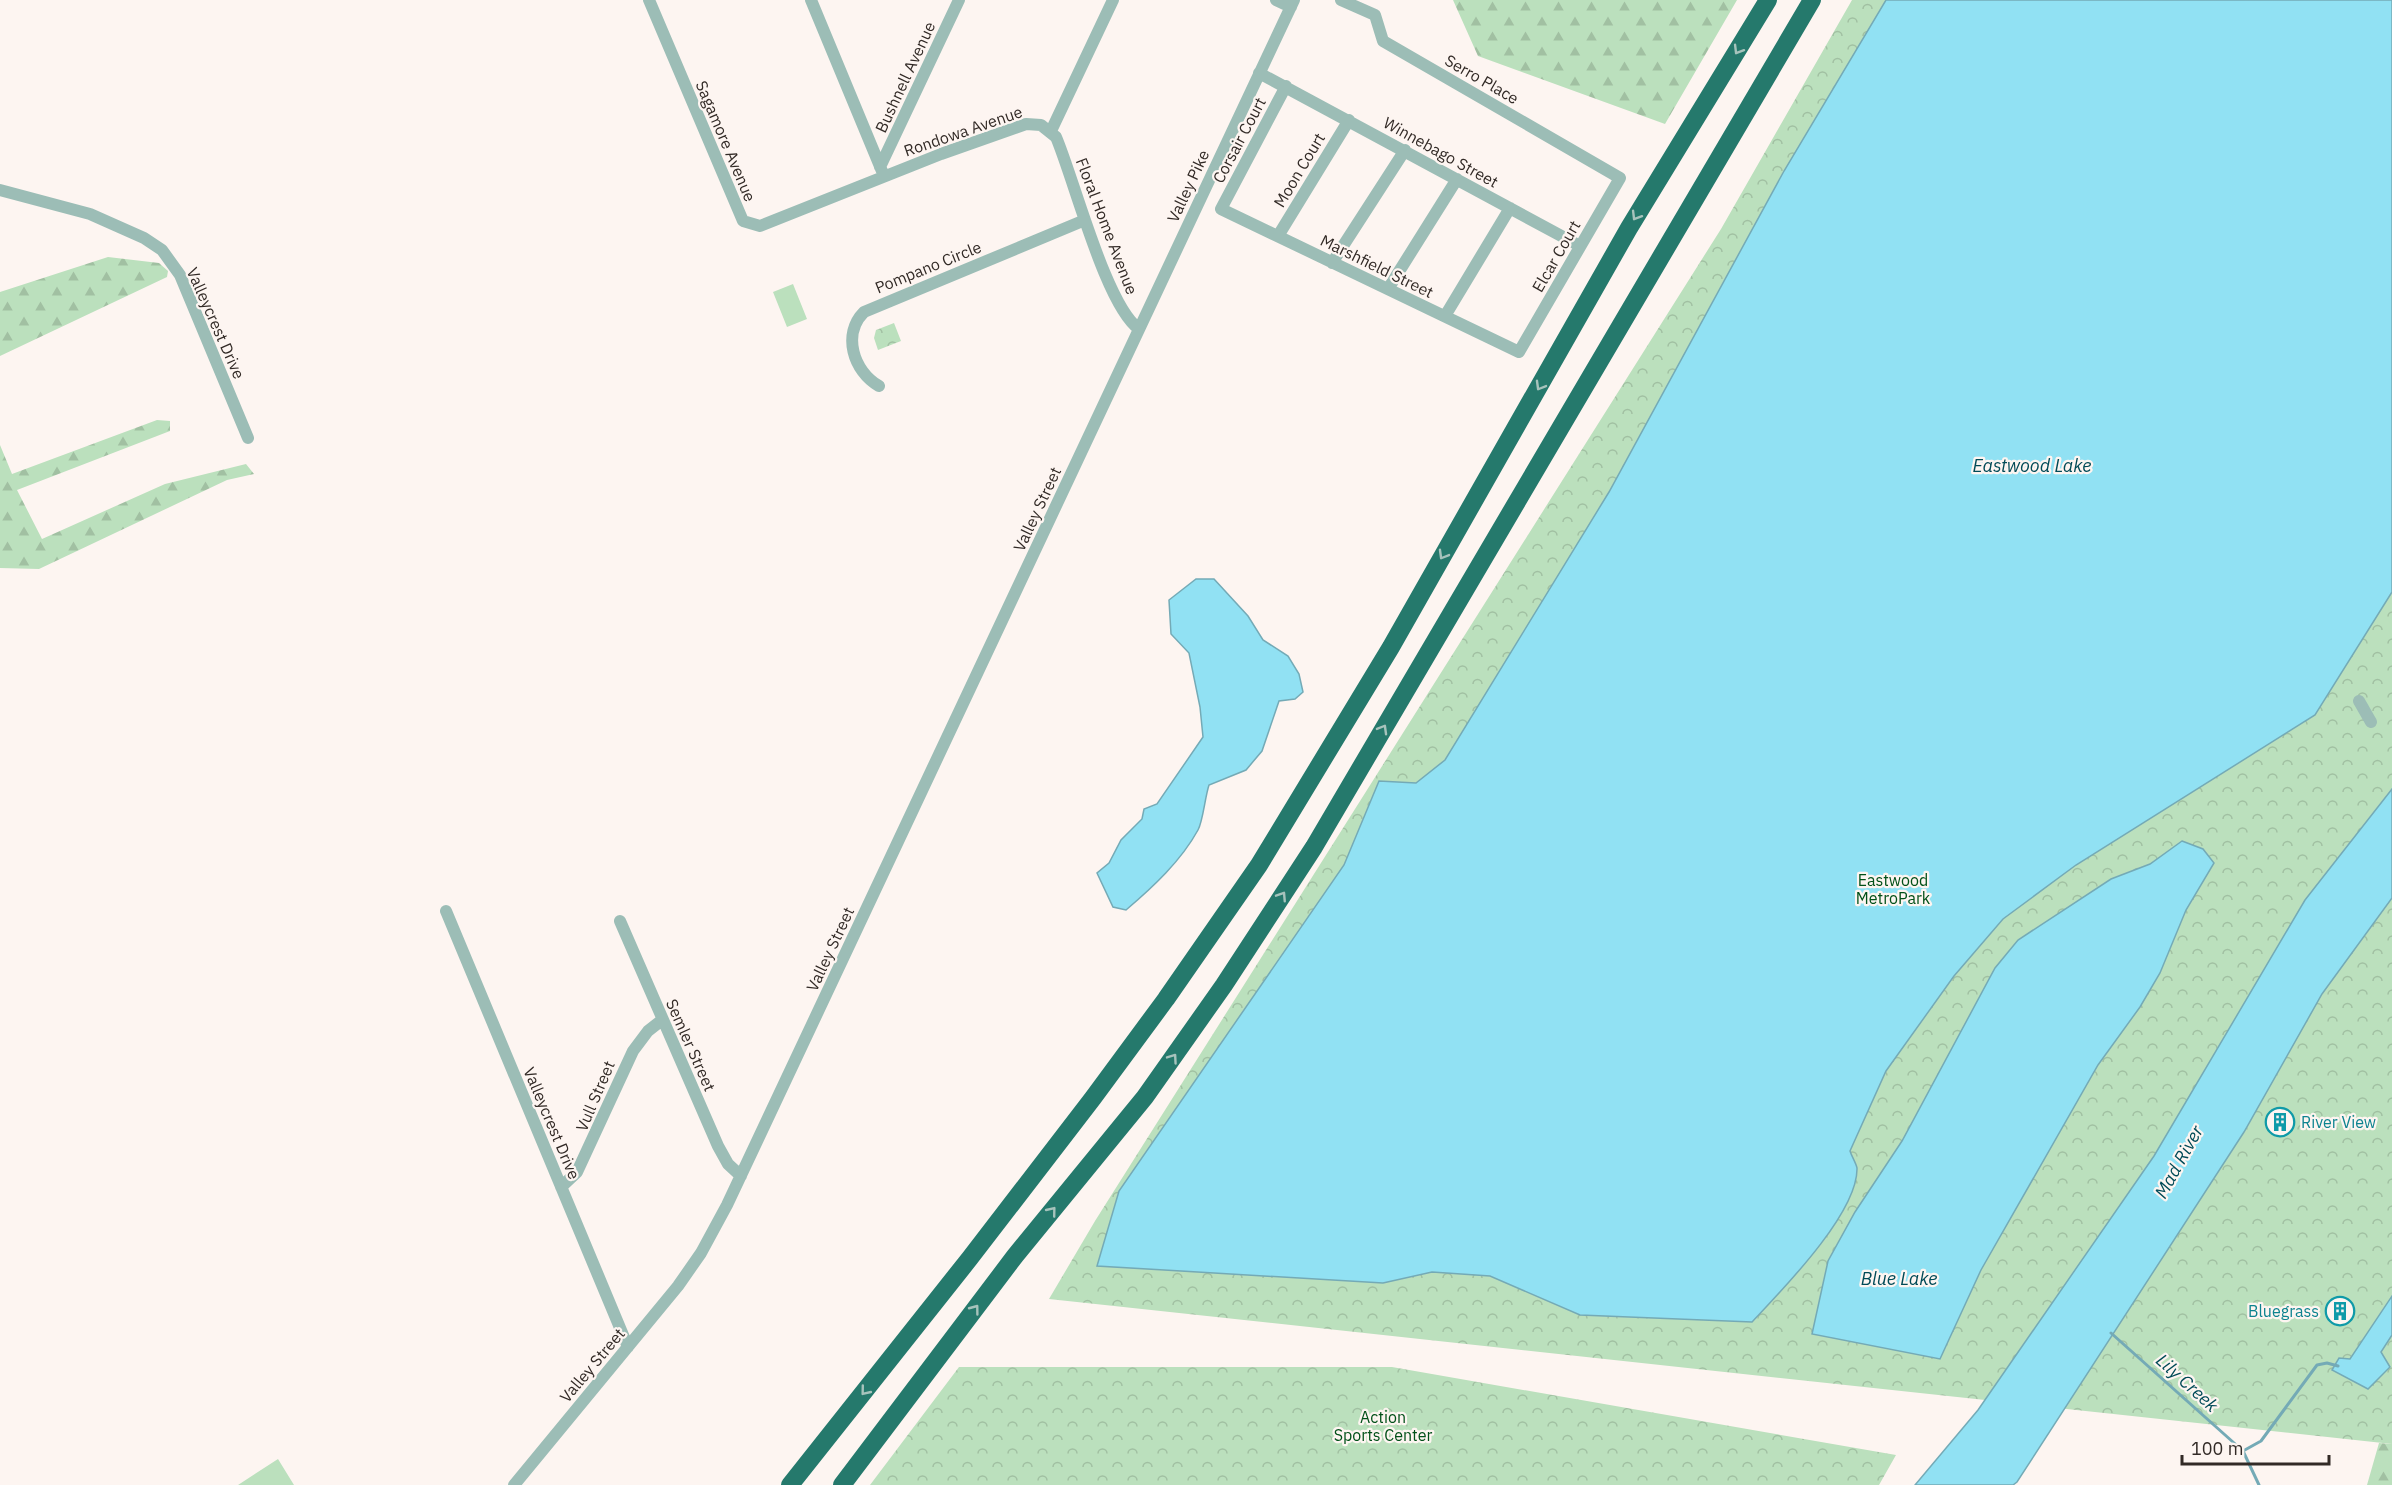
<svg xmlns="http://www.w3.org/2000/svg" width="2392" height="1485" font-family="'IBM Plex Sans',sans-serif">
<style>
.green{fill:#bbe0bd}
.forest{fill:url(#forest-firs)}
.park{fill:url(#park-crowns)}
.water{fill:#91e1f3;stroke:#74aab6;stroke-width:1.5}
.lines{fill:none;stroke-linecap:round;stroke-linejoin:round}
.stream{stroke:#74aab6;stroke-width:3}
.minor{stroke:#9cbdb6;stroke-width:12}
.highway{stroke:#25796c;stroke-width:18}
.oneway{stroke:#a7c3bc}
.labels{text-anchor:middle;stroke-width:4.5;stroke-linejoin:round;paint-order:stroke}
.street-label{font-size:16px;fill:#322a26;stroke:#fdf5f1}
.park-label{font-size:16px;fill:#015018;stroke:#fdf5f1}
.culture-label{font-size:16px;fill:#0d838f;stroke:#fdf5f1;text-anchor:start}
.water-label{font-size:18px;font-style:italic;fill:#004a57;stroke:#fdf5f1}
</style>
<defs>
<pattern id="forest-firs" width="22" height="20" patternUnits="userSpaceOnUse" patternTransform="scale(1.5)"><rect width="22" height="20" fill="#bbe0bd"/><path d="M5 1l3.5 6h-7zM16 11l3.5 6h-7z" fill="#a1c0a2"/></pattern>
<pattern id="park-crowns" width="20" height="18" patternUnits="userSpaceOnUse" patternTransform="scale(1.5)"><rect width="20" height="18" fill="#bbe0bd"/><path d="M2 6a3 3 0 1 1 6 0M12 15a3 3 0 1 1 6 0" fill="none" stroke="#a1c0a2"/></pattern>
</defs>
<rect width="100%" height="100%" fill="#fdf5f1"/>
<!-- green -->
<path class="green" d="M793,284L807,319L787,327L773,292Z
M278,1459L294,1485H238Z"/>
<!-- forest -->
<path class="forest" d="M1453,0H1737L1665,124L1478,56Z
M108,257L159,263L168,271L167,277L0,356V292Z
M157,420L170,421V431L17,490L42,539L165,484L246,464L254,474L227,480L39,569L0,568V445L12,474Z
M2379,1443L2392,1444V1485H2367Z"/>
<!-- park -->
<path class="park" d="M1852,0H2392V1444L1049,1299L1095,1221L1721,229Z
M894,323L901,341L878,350L874,338L876,330Z
M959,1367H1392L1896,1455L1879,1485H870Z"/>
<!-- water -->
<path class="water" d="M1886,0H2392V592L2315,715L2076,865L2003,919L1954,976L1886,1071L1850,1151C1852,1157 1856,1163 1857,1168C1858,1213 1782,1290 1752,1322L1580,1315L1490,1276L1432,1272L1383,1283L1097,1266L1119,1191L1344,865L1379,781L1416,783L1445,760L1609,492L1784,171Z
M1196,579H1214L1248,616L1263,640L1288,656L1299,674L1303,692L1295,699L1279,701L1262,751L1246,770L1209,785C1205,797 1203,821 1198,830C1181,861 1153,887 1126,910L1113,907L1097,873L1109,863L1121,840L1142,819L1144,809L1157,804L1203,737L1200,707L1189,653L1171,634L1169,600Z
M2392,789V898L2322,994L2244,1132L2017,1482L2013,1485H1915L1978,1410L2154,1156L2305,900Z
M2182,841L2203,849L2214,863L2186,910L2160,973L2140,1007L2098,1065L1981,1270L1940,1359L1812,1334L1828,1261L1855,1212L1902,1141L1995,968L2018,940L2111,879L2150,864Z
M2392,1296V1335L2381,1352L2390,1367L2368,1389L2332,1370L2339,1358L2350,1359Z"/>
<g class="lines">
<!-- stream -->
<path class="stream" d="M2111,1333L2243,1451L2259,1485
M2243,1451L2261,1441L2317,1365L2327,1363L2338,1366"/>
<!-- minor -->
<path class="minor" d="M649,0L743,221L760,226L941,154L1026,124L1041,125L1056,137C1074,179 1106,306 1139,329
M811,0L884,176
M1276,0L1291,7
M1259,73L1580,246
M1286,86L1221,209L1519,352L1620,178L1383,41L1375,15L1341,0
M1051,131L1113,0
M880,167L959,0
M0,190L90,214L144,238L162,250L180,275L248,438
M1278,236L1349,120
M1332,263L1405,150
M1388,289L1457,179
M1445,316L1510,208
M879,386C853,371 842,334 864,312L1085,220
M2359,701L2371,722
M446,911L628,1347
M620,921L718,1146L728,1164L741,1176
M561,1187L577,1172L633,1051L648,1031L662,1020
M514,1485L678,1286L701,1253L727,1205L1294,0"/>
<!-- highway -->
<path class="highway" d="M790,1485L970,1258L1093,1098L1166,999L1259,865L1391,647L1629,228L1768,0
M842,1485L1015,1256L1145,1097L1224,985L1314,847L1812,0"/>
</g>
<!-- one-way arrows -->
<defs><path id="oneway-chevron" d="M-2-3.5L2.5 0L-2 3.5" fill="none" stroke-width="1.6" stroke-linecap="round" stroke-linejoin="round" transform="scale(1.5)"/></defs>
<g class="oneway">
<use href="#oneway-chevron" transform="translate(1738 50) rotate(121)"/>
<use href="#oneway-chevron" transform="translate(1636 216) rotate(121)"/>
<use href="#oneway-chevron" transform="translate(1540 386) rotate(120)"/>
<use href="#oneway-chevron" transform="translate(1443 555) rotate(120)"/>
<use href="#oneway-chevron" transform="translate(1383 729) rotate(-60)"/>
<use href="#oneway-chevron" transform="translate(1282 896) rotate(-57)"/>
<use href="#oneway-chevron" transform="translate(1173 1058) rotate(-55)"/>
<use href="#oneway-chevron" transform="translate(1052 1211) rotate(-51)"/>
<use href="#oneway-chevron" transform="translate(975 1309) rotate(-53)"/>
<use href="#oneway-chevron" transform="translate(865 1391) rotate(129)"/>
</g>
<!-- icons -->
<defs>
<g id="building-ring" transform="scale(1.5)"><circle r="9.5" fill="#fdf5f1" stroke="#0f9aa8" stroke-width="1.5"/><path d="M-4-6H4V6H1V3H-1V6H-4ZM-2.5-4.3h1.7v1.8h-1.7ZM.8-4.3h1.7v1.8H.8ZM-2.5-1h1.7V.8h-1.7ZM.8-1h1.7V.8H.8Z" fill="#0f9aa8"/></g>
</defs>
<g fill-rule="evenodd">
<use href="#building-ring" x="2280" y="1122"/>
<use href="#building-ring" x="2340" y="1311"/>
</g>
<g class="labels">
<!-- street labels -->
<g class="street-label">
<text transform="translate(905 77) rotate(-65)" y="6">Bushnell Avenue</text>
<text transform="translate(1482 79) rotate(30)" y="6">Serro Place</text>
<text transform="translate(963 131) rotate(-19)" y="6">Rondowa Avenue</text>
<text transform="translate(1239 140) rotate(-62)" y="6">Corsair Court</text>
<text transform="translate(726 141) rotate(67)" y="6">Sagamore Avenue</text>
<text transform="translate(1441 152) rotate(29)" y="6">Winnebago Street</text>
<text transform="translate(1299 170) rotate(-59)" y="6">Moon Court</text>
<text transform="translate(1188 186) rotate(-65)" y="6">Valley Pike</text>
<text transform="translate(1107 226) rotate(69)" y="6">Floral Home Avenue</text>
<text transform="translate(1556 256) rotate(-60)" y="6">Elcar Court</text>
<text transform="translate(1377 266) rotate(26)" y="6">Marshfield Street</text>
<text transform="translate(928 267) rotate(-22)" y="6">Pompano Circle</text>
<text transform="translate(216 323) rotate(66)" y="6">Valleycrest Drive</text>
<text transform="translate(1037 509) rotate(-65)" y="6">Valley Street</text>
<text transform="translate(830 949) rotate(-65)" y="6">Valley Street</text>
<text transform="translate(691 1045) rotate(66)" y="6">Semler Street</text>
<text transform="translate(595 1096) rotate(-67)" y="6">Vull Street</text>
<text transform="translate(552 1123) rotate(67)" y="6">Valleycrest Drive</text>
<text transform="translate(592 1365) rotate(-50)" y="6">Valley Street</text>
</g>
<!-- park labels -->
<g class="park-label">
<text x="1893" y="886">Eastwood<tspan x="1893" dy="18">MetroPark</tspan></text>
<text x="1383" y="1423">Action<tspan x="1383" dy="18">Sports Center</tspan></text>
</g>
<!-- culture labels -->
<g class="culture-label">
<text x="2301" y="1128">River View</text>
<text x="2319" y="1317" text-anchor="end">Bluegrass</text>
</g>
<!-- water labels -->
<g class="water-label">
<text x="2032" y="472">Eastwood Lake</text>
<text transform="translate(2179 1162) rotate(-61)" y="6">Mad River</text>
<text x="1899" y="1285">Blue Lake</text>
<text transform="translate(2187 1383) rotate(42)" y="6">Lily Creek</text>
</g>
</g>
<!-- scale -->
<path d="M2182 1455v9h147v-9" fill="none" stroke="#322a26" stroke-width="3"/>
<text x="2191" y="1455" font-size="18" fill="#322a26" stroke="#fdf5f1" stroke-width="4.5" paint-order="stroke">100 m</text>
</svg>
